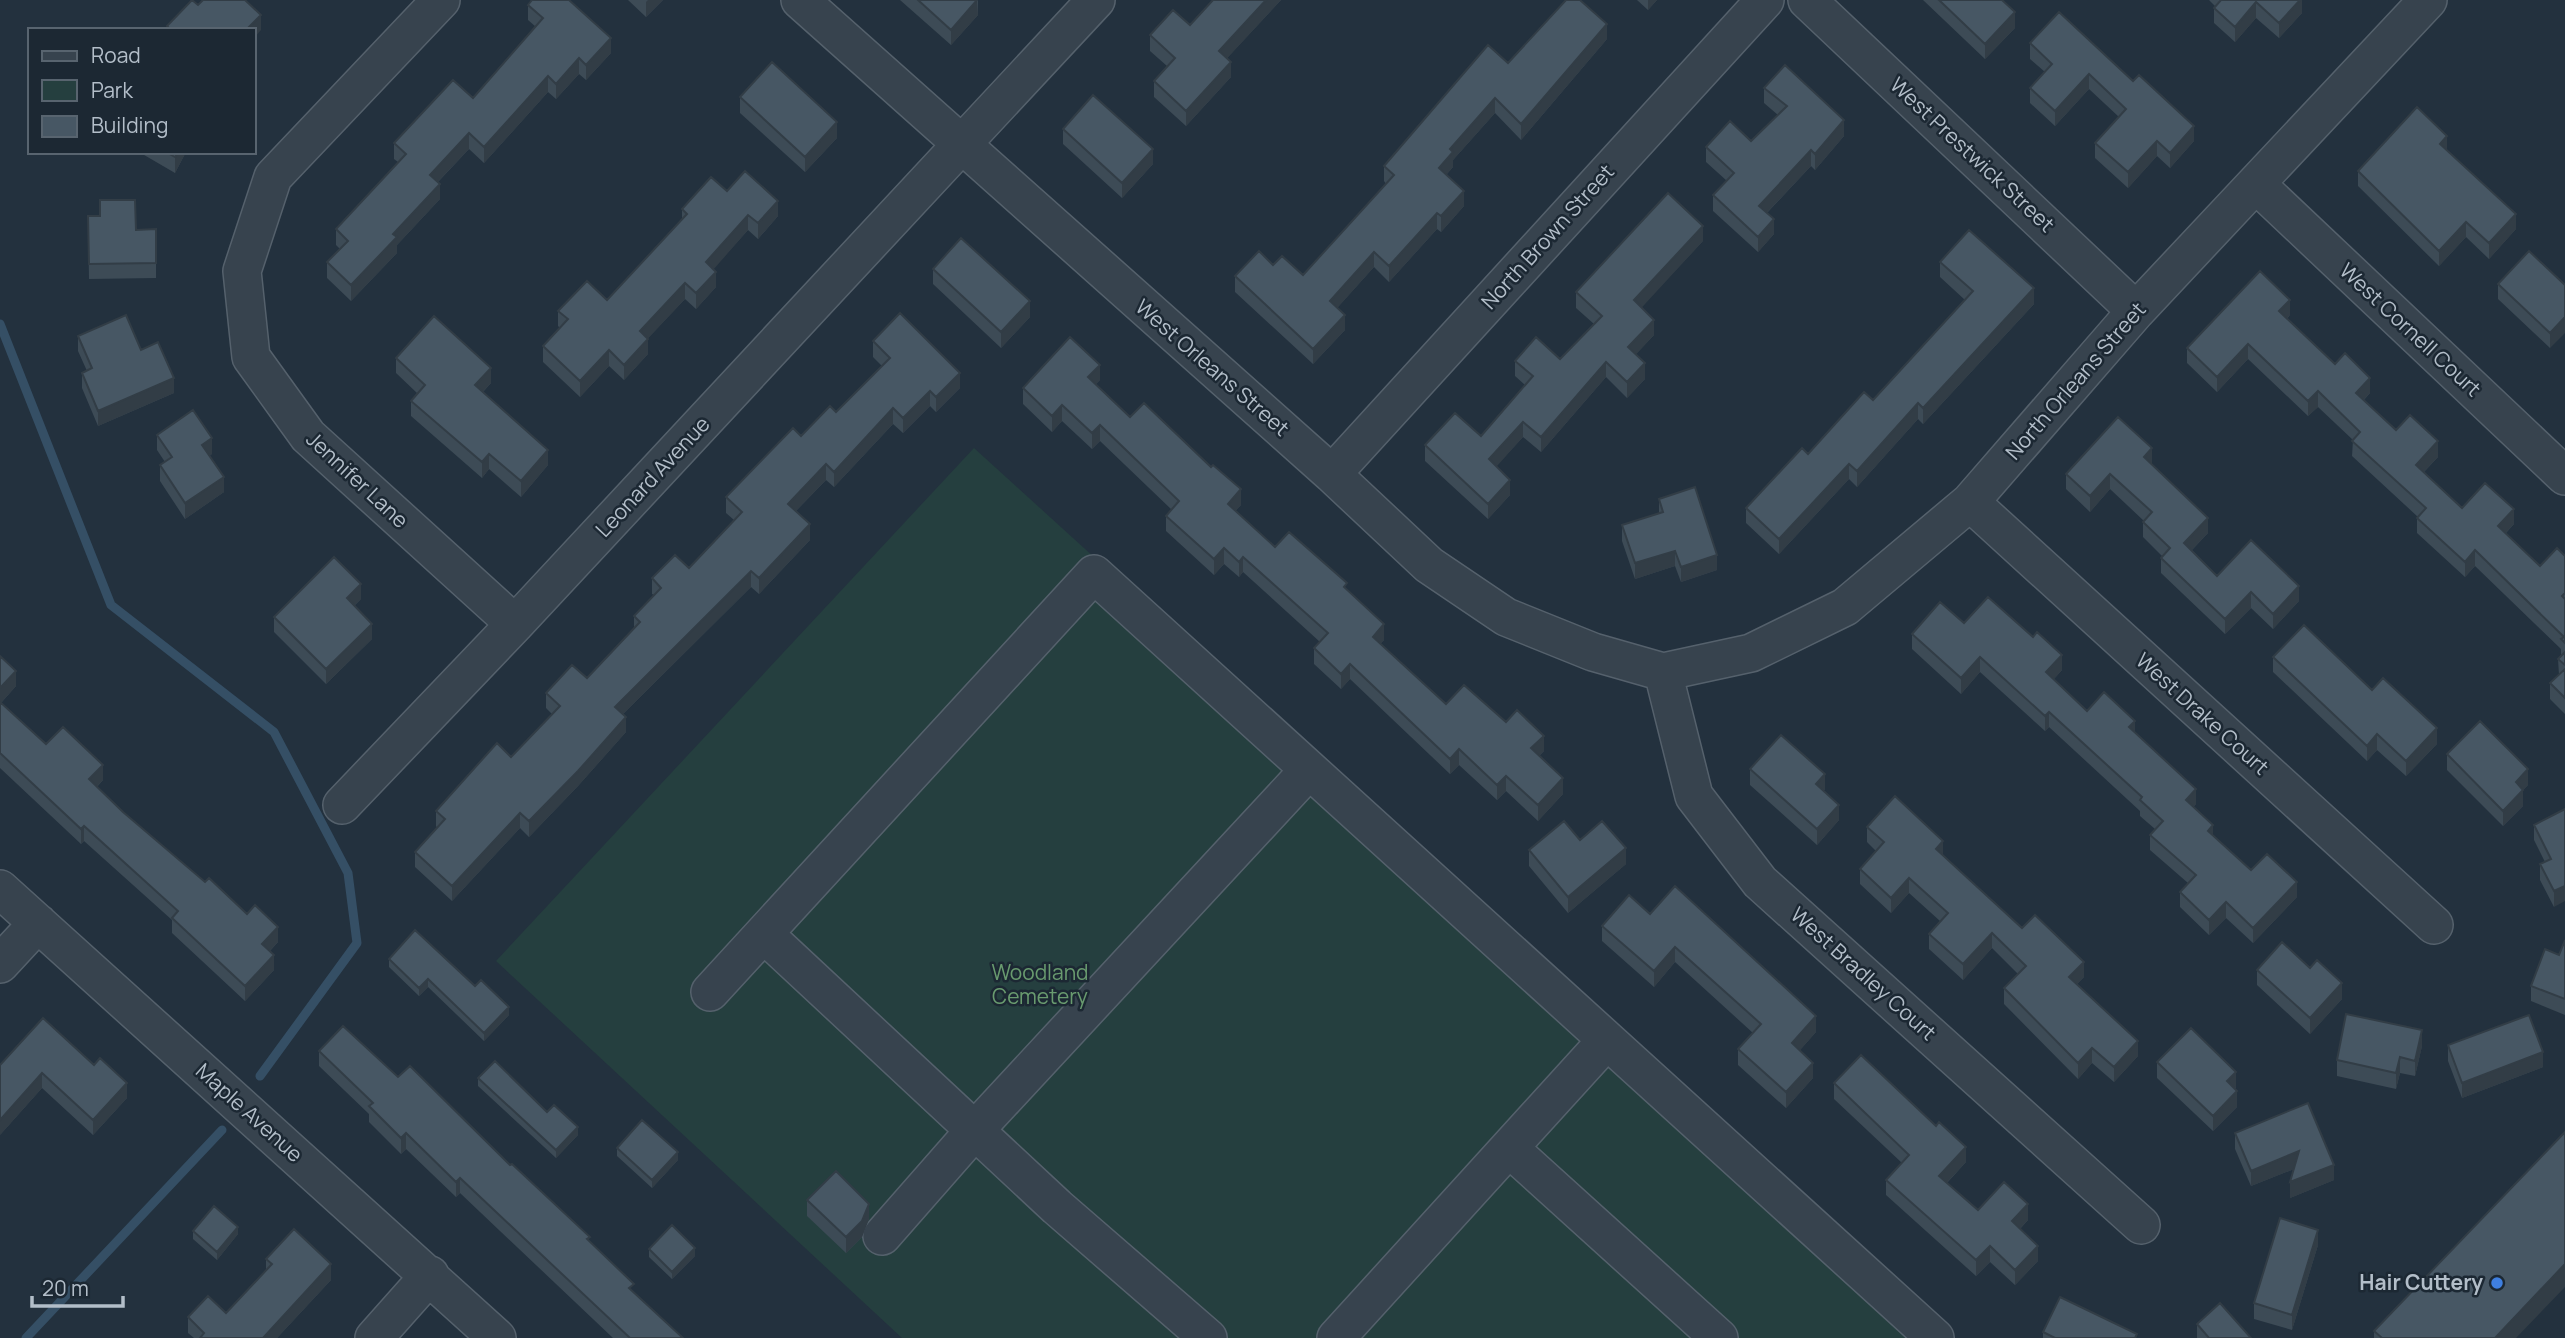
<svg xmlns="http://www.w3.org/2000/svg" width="2565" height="1338" font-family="Manrope,sans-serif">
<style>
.green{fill:#253f3f}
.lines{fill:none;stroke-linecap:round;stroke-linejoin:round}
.stream{stroke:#354f65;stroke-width:9}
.minor-casing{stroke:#55616c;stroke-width:40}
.minor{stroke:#37434e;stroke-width:37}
.wall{fill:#3d4b56}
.shaded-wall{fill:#323d46}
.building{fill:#475764;stroke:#323d46;stroke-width:2}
.shop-dot{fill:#3f7fe0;stroke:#1c2833;stroke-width:2.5}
.labels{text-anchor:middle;stroke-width:5;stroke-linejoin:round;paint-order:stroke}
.street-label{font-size:21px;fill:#b3bec9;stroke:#1c2833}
.park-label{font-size:21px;fill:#699b6f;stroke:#1c2833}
.poi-label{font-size:21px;font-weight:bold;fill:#b3bec9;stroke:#1c2833;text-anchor:end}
</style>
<rect width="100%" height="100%" fill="#23313e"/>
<!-- green -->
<path class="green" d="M974,448L1953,1338H902L496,961Z"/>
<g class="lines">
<!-- stream -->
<path class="stream" d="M0,324L111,605L274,732L348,873L357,943L260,1076
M26,1338L222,1130"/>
<!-- minor casing -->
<g class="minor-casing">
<path id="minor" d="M441,0L273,177L242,271L251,357L308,436L515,624
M800,0L1332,474L1429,565L1506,617L1593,652L1663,672L1751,653L1845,607L1970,502L2136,311L2428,0
M1807,0L2136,311
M2256,184L2565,476
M1332,474L1765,0
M1970,502L2434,925
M1663,672L1694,796L1760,882L2141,1225
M342,805L515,624L1096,0
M0,889L497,1338
M764,934L1057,1207L1208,1338
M0,964L38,923
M710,992L1094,574L1935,1338
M1509,1148L1719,1338
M882,1236L975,1130L1309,770
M374,1338L430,1275
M1336,1338L1607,1040"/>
</g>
<!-- minor -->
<use href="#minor" class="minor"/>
</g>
<!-- wall -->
<path class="wall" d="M628,0H663L646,17Z
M900,0H978V15L951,45Z
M1213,0H1281L1227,58L1231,77L1186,126L1154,97V81L1167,66L1150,51V35L1190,25Z
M1637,0H1657L1648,10Z
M1923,0H2002L2015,28L1985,59Z
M2209,0H2302V13L2279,38L2256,18L2235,42L2214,23V8L2215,6Z
M528,5L611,53L586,80L579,74L556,99L548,92L484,163L469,149L438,182L440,199L397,245V253L351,301L327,278V262L340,249L336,245V229L398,162L394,159V143L473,98L536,27L528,20Z
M2059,12L2194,141L2170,168L2157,156L2128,188L2095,158V143L2119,117L2089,89L2055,126L2030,103V88L2045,72L2030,59V43Z
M1607,39L1521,140L1495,113L1453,160V167L1446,175L1464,206L1441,232L1437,229L1389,282L1374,267L1337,308L1345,330L1313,364L1235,292V276L1273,265L1303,275L1386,184L1384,181V166L1508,63Z
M1764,88L1844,136L1815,170L1811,166L1767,213L1774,234L1758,252L1713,211V195L1727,181L1706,162V147L1751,141L1778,115L1764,103Z
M740,97L837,138L805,172L740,113Z
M1063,129L1153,164L1122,198L1063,144Z
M2447,150L2516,229L2489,259L2466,237L2439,266L2358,186V171Z
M139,152H186L175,173Z
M727,191L778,216L758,239L748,230L713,269L716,287L696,309L685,299L648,338V354L624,380L609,366L580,397L543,362V346L560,328L558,326V311L607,300L682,219V209Z
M88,216L136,230L156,229V278L89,279Z
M1703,241L1641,307L1654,335L1635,355L1645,379L1627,398L1606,377L1541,452L1523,437L1496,466L1510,495L1488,519L1425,461V445L1481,436L1525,385L1515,376V361L1560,359L1594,324L1576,308V292Z
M1940,262L2034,304L1923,424L1918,419L1857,487L1849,479L1779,554L1746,523V508L1873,400L1965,300L1940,277Z
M933,269L1030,317L1001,348L933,284Z
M2498,284L2565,285L2550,348L2498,299Z
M2290,315L2287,319L2335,364L2370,393L2364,400L2396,430L2438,457L2424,472L2462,508L2514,524L2506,533L2540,566L2565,556V714L2550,699V683L2559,675L2558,659L2561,655V649L2475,566L2465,577L2417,533V518L2418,517L2352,456L2353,440L2318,407L2308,416L2248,359L2217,392L2187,363V348Z
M78,336L141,350L174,393L98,426L82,388V373L87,371L78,351Z
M873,341L960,388L936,412L930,406L903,433L893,424L834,487L826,480L796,511L810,540L759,594L751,587L623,714L626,732L578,786L529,837L520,828L452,901L415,867V852L437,828L436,826V811L511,757L552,714L546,708V693L587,678L634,629V616L654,595L652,594V578L689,568L734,520L726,513V497L801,436L836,412L882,366L873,357Z
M396,358L491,383L483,392L548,465L521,497L489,469L482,478L411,416V401L417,393L396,373Z
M1100,380L1096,384L1130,417L1241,505L1235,511L1275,547L1347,590L1384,640L1380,644L1446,704L1506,722L1544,751L1539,756L1563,794L1538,821L1506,791L1497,800L1459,765L1450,774L1350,679L1341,689L1314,664V648L1320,642L1243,572L1239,577L1224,564L1214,575L1166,531V516L1172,510L1100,441L1092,449L1062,421L1052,432L1023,404V388Z
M157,435L212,454L210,455L224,492L185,519L160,481V465L165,462L157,450Z
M2152,464L2208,533L2192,550L2217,576L2299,601L2273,629L2251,608L2225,634L2161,573V558L2162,556L2143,537V522L2144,521L2110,489L2090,512L2066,489V474Z
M1659,499L1717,570L1681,582L1675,566L1635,579L1622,541V525L1659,513Z
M361,599L354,606L372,639L326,684L274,632V617Z
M1964,623L2062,670L2053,680L2087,711L2135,733L2196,804L2193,807L2213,835L2251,870L2297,897L2253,943L2226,918L2209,935L2180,907V892L2188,883L2150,850V835L2155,829L2140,816V811L2049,727L2045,731L1980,672L1961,694L1912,649V634Z
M0,656L16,686L1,703L46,744L103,780L97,787L123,812L205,882L247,914L278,942L270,951L274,970L245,1001L172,933V920L84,841L81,844L0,768Z
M2273,657L2372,690L2437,744L2406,776L2377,750L2367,761L2273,672Z
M2447,754L2528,785L2523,790V806L2503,826L2447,770Z
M1750,769L1825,789L1823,791L1839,820L1817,845L1750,785Z
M2565,809L2554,907L2540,880V864L2545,862L2534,840V825Z
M1867,827L1943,856L2022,928L2084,977L2077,984L2138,1056L2114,1082L2092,1063L2078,1079L2004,1004V988L2018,974L1992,948L1963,980L1929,949V934L1940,921L1909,893L1891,913L1860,884V869L1876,851L1867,842Z
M1580,840L1626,864L1568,913L1529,866V850Z
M1650,914L1816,1032L1800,1050L1813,1078L1786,1108L1738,1065V1049L1753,1033L1675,962L1654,987L1602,941V926Z
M2565,940V1015L2531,1001V986L2559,955Z
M389,959L475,986L509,1015L484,1041L428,987L419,996L389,967Z
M2257,970L2342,999L2310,1034L2257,985Z
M43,1018L127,1098L93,1135L42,1088L0,1135Z
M2448,1045L2543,1067L2462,1098L2448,1061Z
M2422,1046L2415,1076L2400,1073L2396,1089L2337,1076V1060Z
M319,1051L398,1077L510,1165L590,1241L634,1293L683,1338H613L460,1193L456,1197L406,1149L401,1154L369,1122V1114L319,1066Z
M2157,1062L2236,1087L2235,1089L2237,1107L2213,1131L2157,1078Z
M478,1078L578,1135L556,1158L478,1086Z
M1834,1083L1966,1162L1947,1183L1978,1210L2028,1220L2020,1229L2038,1261L2015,1285L1990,1262L1976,1276L1886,1195V1180L1902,1163L1834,1099Z
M2235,1133L2334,1180L2290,1198L2294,1169L2251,1186L2235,1149Z
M617,1148L678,1160L652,1188L617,1156Z
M807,1200L869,1219L862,1237L846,1253L807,1216Z
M193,1231L238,1234L217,1260L193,1239Z
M2318,1245L2292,1330L2254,1319V1303Z
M649,1249L695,1256L672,1279L649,1257Z
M266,1259L331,1280L277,1338H194L188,1333V1317L226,1313L266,1271Z
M2197,1324L2251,1338H2197Z
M2374,1331L2516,1338H2374Z
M2043,1332L2137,1338H2043Z"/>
<!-- shaded-wall -->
<path class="shaded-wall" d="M648,0H663L646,17V2Z
M977,0L978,15L951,45V30Z
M1266,0H1281L1219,67V51Z
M1648,0H1657L1648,10Z
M2300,0H2302V13L2279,38V23Z
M2256,2V18L2235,42V27Z
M2015,12V28L1985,59V44Z
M261,15V30L254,38V30H246Z
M1607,24V39L1521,140V124Z
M611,38V53L586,80V65Z
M579,58V74L556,99V84Z
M1231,62V77L1186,126V111Z
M2089,74V89L2055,126V111Z
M548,76V92L484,163V147Z
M1495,98V113L1453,160V167L1439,183V168L1450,149Z
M1844,120V136L1815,170V154Z
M837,122V138L805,172V157Z
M2194,126V141L2170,168V153Z
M469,133V149L430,190V175Z
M2447,136V152L2440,144Z
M2157,141V156L2128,188V172Z
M1153,149V164L1122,198V183Z
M1811,150V166L1759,221V206Z
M178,152H186L175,173V157Z
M440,184V199L397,245V253L351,301V285L393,234Z
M1464,191V206L1441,232V216Z
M778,201V216L758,239V223Z
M1437,213V229L1389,282V266Z
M2516,214V229L2489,259V243Z
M748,215V230L706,278V262Z
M1774,219V234L1758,252V237Z
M2466,222V237L2439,266V251Z
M1703,226V241L1634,316V300Z
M1374,252V267L1330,316V301Z
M716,272V287L696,309V293Z
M685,283V299L640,347V331Z
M2034,288V304L1923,424V408Z
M2290,300V315L2279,327V311Z
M1030,301V317L1001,348V332Z
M1345,315V330L1313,364V349Z
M2565,317V333L2550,348V333Z
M1654,320V335L1628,363V347Z
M648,339V354L624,380V365Z
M2248,344V359L2217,392V377Z
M609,350V366L580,397V381Z
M1606,362V377L1541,452V437Z
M1645,363V379L1627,398V382Z
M1100,365V380L1088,392V377Z
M491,368V383L475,400V385Z
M960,373V388L936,412V397Z
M174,378V393L98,426V411Z
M2370,378V393L2356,408V393Z
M930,391V406L903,433V418Z
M2318,391V407L2308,416V401Z
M1918,403V419L1857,487V471Z
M1062,405V421L1052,432V416Z
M893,408V424L834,487V472Z
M1523,422V437L1489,475V459Z
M1100,425V441L1092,449V433Z
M212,438V454L202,460V445Z
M2438,441V457L2416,480V465Z
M2152,448V464L2144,473V457Z
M548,450V465L521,497V481Z
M489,454V469L482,478V462Z
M826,464V480L788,519V504Z
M1849,464V479L1779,554V539Z
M2110,474V489L2090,512V496Z
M224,477V492L185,519V503Z
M1510,480V495L1488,519V504Z
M1241,489V505L1228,519V504Z
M2514,509V524L2498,541V526Z
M2208,518V533L2184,558V543Z
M810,524V540L759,594V578Z
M1224,548V564L1214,575V559Z
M2475,550V566L2465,577V562Z
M1675,551V566L1635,579V563Z
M1717,555V570L1681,582V567Z
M1243,557V572L1239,577V562Z
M751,571V587L615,722V707Z
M361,584V599L347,613V598Z
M2299,586V601L2273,629V614Z
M2251,592V608L2225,634V619Z
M372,624V639L326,684V669Z
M1384,624V640L1373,652V637Z
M2062,655V670L2046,688V672Z
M1980,657V672L1961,694V678Z
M1350,664V679L1341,689V674Z
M16,671V686L0,704V688Z
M2049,712V727L2045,731V716Z
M626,717V732L578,786L529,837V821Z
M2135,721V736L2129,727Z
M2437,728V744L2406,776V761Z
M2377,734V750L2367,761V746Z
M1544,736V751L1531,764V748Z
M1459,749V765L1450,774V759Z
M103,765V780L89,795V779Z
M2528,769V785L2516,798V782Z
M1825,774V789L1816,800V784Z
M1506,776V791L1497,800V785Z
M1563,778V794L1538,821V805Z
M2196,789V804L2186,816V800Z
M2523,790V806L2503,826V811Z
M1839,805V820L1817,845V829Z
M520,813V828L452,901V886Z
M2213,825V841L2208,831Z
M84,826V841L81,844V829Z
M1943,841V857L1936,849Z
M1626,848V864L1568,913V897Z
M1909,878V893L1891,913V898Z
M2297,882V897L2253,943V928Z
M2565,886V901L2554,907V891Z
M2226,902V918L2209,935V920Z
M278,927V942L262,959V944Z
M1992,933V948L1963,980V964Z
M1675,947V962L1654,987V971Z
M274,955V970L245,1001V986Z
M2084,962V977L2069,993V977Z
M428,979V987L419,996V988Z
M2342,983V999L2310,1034V1018Z
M509,1007V1015L484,1041V1033Z
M1816,1016V1032L1792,1059V1043Z
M2422,1030V1046L2415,1076V1061Z
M2138,1041V1056L2114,1082V1067Z
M2092,1048V1063L2078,1079V1063Z
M2543,1052V1067L2462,1098V1083Z
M2400,1057V1073L2396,1089V1073Z
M1813,1063V1078L1786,1108V1092Z
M2236,1072V1087L2227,1097V1081Z
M42,1073V1088L0,1135V1120Z
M127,1083V1098L93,1135V1120Z
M2237,1091V1107L2213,1131V1116Z
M578,1127V1135L556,1158V1150Z
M406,1133V1149L401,1154V1138Z
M1966,1147V1162L1939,1191V1176Z
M2299,1151V1167L2251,1186V1171Z
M678,1152V1160L652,1188V1180Z
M2334,1165V1180L2290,1198V1182Z
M460,1178V1193L456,1197V1182Z
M869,1204V1219L862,1237L846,1253V1237Z
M2028,1204V1220L2012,1237V1221Z
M238,1227V1234L217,1260V1252Z
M2318,1230V1245L2292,1330V1315Z
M1990,1246V1262L1976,1276V1260Z
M2038,1246V1261L2015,1285V1270Z
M695,1248V1256L672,1279V1272Z
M331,1264V1280L277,1338H263Z
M2565,1264V1287L2516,1338H2495Z"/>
<!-- building -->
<path class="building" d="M192,0L198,5L203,0H245L261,15L246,30H171L167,26Z
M532,0H569L611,38L586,65L579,58L556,84L548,76L484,147L469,133L430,175L440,184L393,234L397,237L351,285L327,262L348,241L336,229L406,154L394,143L453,80L473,98L543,18L528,5Z
M918,0H977L951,30Z
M1213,0H1266L1219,51L1231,62L1186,111L1154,81L1175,58L1150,35L1173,10L1190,25Z
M1566,0H1580L1607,24L1521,124L1495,98L1450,149L1453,152L1439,168L1464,191L1441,216L1437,213L1389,266L1374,252L1330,301L1345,315L1313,349L1235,276L1259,251L1273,265L1282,256L1303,275L1394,175L1384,166L1488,45L1508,63Z
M1939,0H2002L2015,12L1985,44Z
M2221,0H2300L2279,23L2256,2L2235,27L2214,8Z
M2059,12L2133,81L2139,75L2194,126L2170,153L2157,141L2128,172L2095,143L2126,109L2089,74L2055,111L2030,88L2052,64L2030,43Z
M772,62L837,122L805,157L740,97Z
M1785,65L1844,120L1815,154L1811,150L1759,206L1774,219L1758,237L1713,195L1734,173L1706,147L1730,121L1751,141L1787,106L1764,88Z
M1093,95L1153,149L1122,183L1063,129Z
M2417,107L2447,136L2440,144L2516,214L2489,243L2466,222L2439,251L2358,171Z
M166,152H178L175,157Z
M745,171L778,201L758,223L748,215L706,262L716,272L696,293L685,283L640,331L648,339L624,365L609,350L580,381L543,346L568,319L558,311L587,281L607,300L687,214L682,209L711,177L727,191Z
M1668,193L1703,226L1634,300L1654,320L1628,347L1645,363L1627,382L1606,362L1541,437L1523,422L1489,459L1510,480L1488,504L1425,445L1455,413L1481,436L1533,376L1515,361L1536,337L1560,359L1602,316L1576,292Z
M100,200H135L136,230L156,229V263L89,264L88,216H100Z
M1969,230L2034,288L1923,408L1918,403L1857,471L1849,464L1779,539L1746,508L1802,448L1808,454L1864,392L1873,400L1973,291L1940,262Z
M961,238L1030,301L1001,332L933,269Z
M2529,251L2565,285V317L2550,333L2498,284Z
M2260,271L2290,300L2279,311L2335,364L2345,353L2370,378L2356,393L2396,430L2410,415L2438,441L2416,465L2462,508L2485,483L2514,509L2498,526L2540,566L2557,548L2565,556V593L2562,596L2565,599V643L2561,639L2564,637L2475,550L2465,562L2417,518L2426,508L2352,441L2360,432L2318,391L2308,401L2248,344L2217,377L2187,348Z
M900,313L960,373L936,397L930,391L903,418L893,408L834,472L826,464L788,504L810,524L759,578L751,571L615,707L626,717L578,771L529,821L520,813L452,886L415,852L445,819L436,811L497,743L511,757L560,706L546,693L572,665L587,678L640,622L634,616L661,588L652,578L675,555L689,568L742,512L726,497L793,428L801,436L830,406L836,412L890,358L873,341Z
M126,315L141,350L158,342L174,378L98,411L82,373L92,368L78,336Z
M434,316L491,368L475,385L548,450L521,481L489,454L482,462L411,401L425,385L396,358Z
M1070,337L1100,365L1088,377L1130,417L1144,403L1211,467L1213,465L1241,489L1228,504L1275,547L1289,532L1347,583L1344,587L1384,624L1373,637L1446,704L1464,685L1506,722L1517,710L1544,736L1531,748L1563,778L1538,805L1506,776L1497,785L1459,749L1450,759L1350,664L1341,674L1314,648L1328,633L1243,557L1239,562L1224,548L1214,559L1166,516L1179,501L1100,425L1092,433L1062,405L1052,416L1023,388Z
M193,410L212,438L202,445L224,477L185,503L160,465L172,457L157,435Z
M2118,417L2152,448L2144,457L2208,518L2184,543L2217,576L2251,540L2299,586L2273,614L2251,592L2225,619L2161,558L2170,548L2143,522L2152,512L2110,474L2090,496L2066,474Z
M1695,487L1717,555L1681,567L1675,551L1635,563L1622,525L1663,512L1659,499Z
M334,557L361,584L347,598L372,624L326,669L274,617Z
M1988,597L2033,637L2037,632L2062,655L2046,672L2087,711L2104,692L2135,721L2129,727L2196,789L2186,800L2213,825L2208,831L2251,870L2267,854L2297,882L2253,928L2226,902L2209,920L2180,892L2196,875L2150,835L2163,821L2140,800L2142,797L2049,712L2045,716L1980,657L1961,678L1912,634L1940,602L1964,623Z
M2304,625L2372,690L2383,678L2437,728L2406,761L2377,734L2367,746L2273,657Z
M2565,652V665L2558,659Z
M0,656L16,671L0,688Z
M2565,669V698L2550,683Z
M0,702L46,744L63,727L103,765L89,779L123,812L205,882L209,878L247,914L255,905L278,927L262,944L274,955L245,986L172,918L178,911L84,826L81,829L0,753Z
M2480,721L2528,769L2516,782L2523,790L2503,811L2447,754Z
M1781,735L1825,774L1816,784L1839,805L1817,829L1750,769Z
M1895,796L1943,841L1936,849L2022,928L2035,915L2084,962L2069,977L2138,1041L2114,1067L2092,1048L2078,1063L2004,988L2026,966L1992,933L1963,964L1929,934L1948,913L1909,878L1891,898L1860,869L1884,842L1867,827Z
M2565,809V886L2554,891L2540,864L2551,859L2534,825Z
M1564,821L1580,840L1602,821L1626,848L1568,897L1529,850Z
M1675,886L1816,1016L1792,1043L1813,1063L1786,1092L1738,1049L1761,1024L1675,947L1654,971L1602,926L1629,895L1650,914Z
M415,930L475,986L481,980L509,1007L484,1033L428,979L419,988L389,959Z
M2565,940V999L2531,986L2545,949L2559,955Z
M2282,942L2310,968L2317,960L2342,983L2310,1018L2257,970Z
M2346,1014L2422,1030L2415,1061L2400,1057L2396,1073L2337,1060Z
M2529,1015L2543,1052L2462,1083L2448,1045Z
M43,1018L94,1065L100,1058L127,1083L93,1120L42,1073L0,1120V1065Z
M343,1026L398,1077L410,1066L510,1165L512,1164L590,1237L587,1239L634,1284L629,1288L683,1338H630L460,1178L456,1182L406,1133L401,1138L369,1106L373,1103L319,1051Z
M2191,1028L2236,1072L2227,1081L2237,1091L2213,1116L2157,1062Z
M1861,1055L1936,1126L1939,1122L1966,1147L1939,1176L1978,1210L2004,1182L2028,1204L2012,1221L2038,1246L2015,1270L1990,1246L1976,1260L1886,1180L1909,1155L1834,1083Z
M495,1061L547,1112L554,1105L578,1127L556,1150L478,1078Z
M2308,1103L2334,1165L2290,1182L2299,1151L2251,1171L2235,1133Z
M642,1120L678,1152L652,1180L617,1148Z
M2565,1132V1264L2495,1338H2382L2374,1331Z
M836,1171L869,1204L862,1221L846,1237L807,1200Z
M214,1206L238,1227L217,1252L193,1231Z
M2280,1218L2318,1230L2292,1315L2254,1303Z
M672,1225L695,1248L672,1272L649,1249Z
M294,1229L331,1264L263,1338H200L204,1333L188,1317L208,1296L226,1313L272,1264L266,1259Z
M2060,1297L2137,1334L2135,1338H2055L2043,1332Z
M2220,1303L2251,1338H2209L2197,1324Z"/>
<!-- markers -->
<circle class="shop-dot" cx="2497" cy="1283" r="7"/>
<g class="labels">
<!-- street labels -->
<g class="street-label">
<text transform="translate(1972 155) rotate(43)" y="7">West Prestwick Street</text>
<text transform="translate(1548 237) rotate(-48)" y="7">North Brown Street</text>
<text transform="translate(2410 330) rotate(43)" y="7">West Cornell Court</text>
<text transform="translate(1212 368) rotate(41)" y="7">West Orleans Street</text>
<text transform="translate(2076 381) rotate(-49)" y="7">North Orleans Street</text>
<text transform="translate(653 477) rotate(-47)" y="7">Leonard Avenue</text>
<text transform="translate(357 480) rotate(43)" y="7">Jennifer Lane</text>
<text transform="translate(2202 714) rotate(42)" y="7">West Drake Court</text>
<text transform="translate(1863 974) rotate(42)" y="7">West Bradley Court</text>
<text transform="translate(249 1113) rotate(42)" y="7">Maple Avenue</text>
</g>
<!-- park labels -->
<g class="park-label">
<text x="1040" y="980">Woodland<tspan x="1040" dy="24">Cemetery</tspan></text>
</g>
<!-- poi labels -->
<g class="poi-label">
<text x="2483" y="1290">Hair Cuttery</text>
</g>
</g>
<!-- legend -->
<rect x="28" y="28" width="228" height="126" fill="#1c2833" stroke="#58646f" stroke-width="2"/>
<rect x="42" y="51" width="35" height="10" fill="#37434e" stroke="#58646f" stroke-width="2"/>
<text x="91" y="63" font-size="21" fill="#b3bec9">Road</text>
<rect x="42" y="80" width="35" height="21" fill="#253f3f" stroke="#58646f" stroke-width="2"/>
<text x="91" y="98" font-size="21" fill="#b3bec9">Park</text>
<rect x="42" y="116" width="35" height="21" fill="#475764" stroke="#58646f" stroke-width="2"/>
<text x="91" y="133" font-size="21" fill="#b3bec9">Building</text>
<!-- scale -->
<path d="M32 1296v10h91v-10" fill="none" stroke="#b3bec9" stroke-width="3.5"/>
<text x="42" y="1296" font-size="21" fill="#b3bec9" stroke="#1c2833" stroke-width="5" paint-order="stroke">20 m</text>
</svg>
